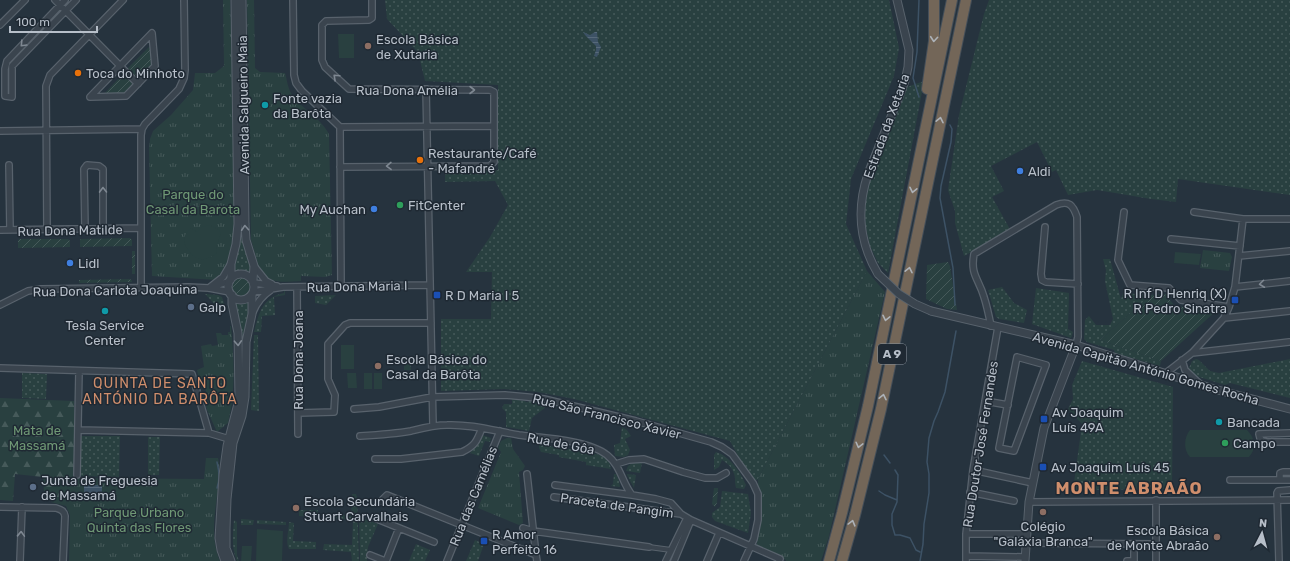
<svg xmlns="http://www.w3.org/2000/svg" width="1290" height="561" font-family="Rubik,sans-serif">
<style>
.grass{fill:url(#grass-dots)}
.forest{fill:url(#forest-firs)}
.park{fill:url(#park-tufts)}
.garden{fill:url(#garden-furrows)}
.pitch{fill:#294040}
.water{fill:url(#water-rules)}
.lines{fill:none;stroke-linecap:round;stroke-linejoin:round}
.stream{stroke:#3d5265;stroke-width:1.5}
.pedestrian-casing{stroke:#58626c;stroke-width:6}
.minor-casing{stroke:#58626c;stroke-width:8}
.tertiary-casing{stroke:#58626c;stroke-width:9}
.motorway-casing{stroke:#454f59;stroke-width:12}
.pedestrian{stroke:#3a444e;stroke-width:4}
.minor{stroke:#3a444e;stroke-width:5.5}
.tertiary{stroke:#3a444e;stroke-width:7}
.motorway{stroke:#736658;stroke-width:10}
.tertiary-bridge-casing{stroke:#58626c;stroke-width:9;stroke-linecap:butt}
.tertiary-bridge{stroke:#3a444e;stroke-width:7}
.oneway{stroke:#adb2b8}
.oneway2{stroke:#7f8892}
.education-dot{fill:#8d6e63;stroke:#1f2933;stroke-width:1.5}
.food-dot{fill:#e8710a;stroke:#1f2933;stroke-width:1.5}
.culture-dot{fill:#0f9aa8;stroke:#1f2933;stroke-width:1.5}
.shop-dot{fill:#3f7fe0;stroke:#1f2933;stroke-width:1.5}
.leisure-dot{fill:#2e9e5b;stroke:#1f2933;stroke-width:1.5}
.transit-dot{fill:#1a4fb4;stroke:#1f2933;stroke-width:1.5}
.service-dot{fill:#5c6f8a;stroke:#1f2933;stroke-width:1.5}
.labels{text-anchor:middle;stroke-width:3;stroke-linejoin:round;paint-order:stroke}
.shield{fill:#1f2933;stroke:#89929c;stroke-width:1}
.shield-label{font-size:12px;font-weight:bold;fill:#b7bfc9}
.poi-label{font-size:13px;fill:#b7bfc9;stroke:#1f2933;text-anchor:start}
.street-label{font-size:13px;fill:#b7bfc9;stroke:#1f2933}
.park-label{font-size:13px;fill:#6f9875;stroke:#1f2933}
.neighbourhood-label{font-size:14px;letter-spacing:1px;fill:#cf8e6c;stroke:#1f2933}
.district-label{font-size:17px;font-weight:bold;letter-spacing:1px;fill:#cf8e6c;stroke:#1f2933}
</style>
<defs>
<pattern id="grass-dots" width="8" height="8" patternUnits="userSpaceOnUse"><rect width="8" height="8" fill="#294040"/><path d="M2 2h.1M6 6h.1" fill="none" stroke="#465a5a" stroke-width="1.8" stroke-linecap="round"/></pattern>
<pattern id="forest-firs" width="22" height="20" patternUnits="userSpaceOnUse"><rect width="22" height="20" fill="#294040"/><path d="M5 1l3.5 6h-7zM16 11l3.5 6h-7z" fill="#465a5a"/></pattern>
<pattern id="park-tufts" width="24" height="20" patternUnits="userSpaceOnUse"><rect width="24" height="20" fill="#294040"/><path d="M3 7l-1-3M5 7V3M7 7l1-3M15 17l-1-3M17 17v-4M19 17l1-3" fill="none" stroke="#465a5a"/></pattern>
<pattern id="garden-furrows" width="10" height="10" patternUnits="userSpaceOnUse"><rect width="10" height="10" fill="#294040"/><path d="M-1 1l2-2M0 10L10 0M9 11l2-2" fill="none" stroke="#465a5a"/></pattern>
<pattern id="water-rules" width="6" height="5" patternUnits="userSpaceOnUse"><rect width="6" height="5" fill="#3d5265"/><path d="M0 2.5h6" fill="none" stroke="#57697a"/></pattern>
</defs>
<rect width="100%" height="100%" fill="#26333e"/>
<!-- grass -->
<path class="grass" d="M385,0H889L899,48L894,76L851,179L846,224L867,271L758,479L753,483L730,441L574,399L538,392L504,389L441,391V319H491L492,272H466L490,237L508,205L495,181L445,182V171L498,170V85L425,81L418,52L387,19Z
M989,0H1290V195L1178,179L1176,202L1151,199L1097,190L1068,195L1056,170L1052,172L1037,142L991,166L1004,191L992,197L1011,231L964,256L955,223V211L948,190L959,115L984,14Z
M924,81L888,273L878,263L870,246L866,229L864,207L867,187L907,87Z
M241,226L252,275C245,271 239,270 232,275L238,251Z
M1103,259H1110L1121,299L1123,293L1151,295L1100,340L1161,361L1160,366L1115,353L1114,350L1087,342L1084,339L1085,320L1089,316L1096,325H1110L1113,319L1105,281L1106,270Z
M1002,287L1014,303L1027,310L1024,323L999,319L996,317L988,290Z
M1036,288L1069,293L1068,329L1073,332L1071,338L1032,324Z
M284,291H285V295L274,297L275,315L262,316L261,332H254C259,313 262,298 284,293Z
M205,294L218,295L222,297L225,306L219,309Z
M336,295L326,305L315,303V296Z
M234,300L241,302L251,300L250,306L243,337V349H241Z
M254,335H258L259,411L251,410Z
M1196,359L1199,360L1210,371L1219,373L1290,359V398L1230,383L1225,385L1193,375L1189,368L1192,361Z
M1082,361L1173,387L1172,489L1073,490L1082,424L1068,409L1073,399L1072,385Z
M22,373L47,374L46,399L22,398Z
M512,399L525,401L526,402H528L529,401L542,403L546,407L532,418L529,431L506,427V412L502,408L504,404H512Z
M622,427L627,430L631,436L625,439L630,450L628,455L624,457L615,456L614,445L620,443Z
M482,435L491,438L490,442L485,441L479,456L470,453L477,445Z
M81,436H120L119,477L81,476Z
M148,437H160L159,475H148Z
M544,441L543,445L583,451L608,457L611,469L586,465V462L559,457V455L541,452L539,448V442Z
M716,452C730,456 741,473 746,485L744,489L736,488C735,484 735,482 735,478C734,470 729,464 722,460L719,467L714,470V455Z
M632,463H642L640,473L626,471L628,466Z
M614,474H616L619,481L620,487L611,486L613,484Z
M627,474L636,475L634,488L627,475Z
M722,491L748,494L751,513L748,533L715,521L712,517V513L720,507Z
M352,494H356L357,497L359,561H352L351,552L323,550L324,544L352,545L353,520L326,517V513L351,516Z
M299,510H318V517L299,516Z
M359,517L378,524L368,547L367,561H360Z
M241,519L254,520L253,525H241Z
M234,520L237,522V555L239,561H237C231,547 233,534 234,520Z
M257,520L286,522V525L257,524Z
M289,522L294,523L293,541L316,542V549H289C285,541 289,531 289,522Z
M475,540L484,544L478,561H466Z
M416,544L430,550L425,561H409Z"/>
<!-- forest -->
<path class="forest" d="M0,398L74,401V478H68L66,506L51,502L53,494L44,491L43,477L15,474L13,501L0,500Z"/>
<!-- park -->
<path class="park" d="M223,0H230L234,113L233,132L235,231L226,269L217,280L152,276L149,149L150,139L153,131L171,115L193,90L195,73H215L224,66Z
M247,0H254L255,68L260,72L285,73C287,80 288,89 292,95C303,110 319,116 329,134L332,275L325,277L301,276V281C285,282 267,285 259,268C256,261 254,248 251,240Z
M1203,250L1230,253L1232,257L1229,271L1200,268Z
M867,271L885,292L829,536L821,561H786V560L757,546L758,479Z
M230,326H231C234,359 236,391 228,423L217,432L207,410L204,397L207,396L204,383L200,384L197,370L204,367L201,346L211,344L212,346L218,345L216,333H221L222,335H228V332H230Z
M404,357H410L411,370H404Z
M507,438H511L513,449L525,466L523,470L519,472L523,523L519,525L478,508L501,452L498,448L501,441Z
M206,458H218C221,472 219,482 217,496C214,518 211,540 220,561H69L70,515L66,506L68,478L204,479Z"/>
<!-- garden -->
<path class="garden" d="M151,45L153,67L137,82L125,71Z
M123,74L134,85L125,94L103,95Z
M130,238L132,240V246L80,247V240L81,239Z
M19,239H68L70,241V247L18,248V241Z
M132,251H135V274H132Z
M948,262L950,266L957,310L947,309L926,299L927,265Z
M232 287a10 10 0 1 1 20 0a10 10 0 1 1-20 0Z
M130,279L132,281V282L79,283V280Z
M1165,294L1175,306L1216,311L1161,361L1100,340L1151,295Z
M714,488H718L717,503L715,507L712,504Z"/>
<!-- pitch -->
<path class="pitch" d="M338,34H354V58H339Z
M210,225L219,230L221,234L216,248L217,253C207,261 197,262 189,251C186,248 184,244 184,239C185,234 188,231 191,228L197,232L202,227Z
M1175,252L1201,254L1199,265L1174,263Z
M341,345H354V369H341Z
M347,373H356L357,388H348Z
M364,373H372V389H364Z
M374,373H382V389H374Z
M1190,430H1247C1255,438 1257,448 1249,457H1190C1183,450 1184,437 1190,430Z
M257,529L283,531L282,561H256Z
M242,546H252L251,561H241Z"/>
<!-- water -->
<path class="water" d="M583,32L590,35L595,32H597L598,42L601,47L597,57L594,56L596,50V46L585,35Z
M84,485H102V494L84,495Z"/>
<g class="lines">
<!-- stream -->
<path class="stream" d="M919,0L917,52L913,78L919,97
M950,125L952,129L951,142L941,186L940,198L953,268L955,305
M884,455L890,463
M217,462C219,470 220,480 217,488
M895,470L898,475L897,502L892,514V525L895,535H900L910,538L916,550L920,552
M879,491L885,495L897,500
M920,561L923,544L924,524L929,493V474L927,462L929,438L934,421L938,412L945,392L956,331"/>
<!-- pedestrian casing -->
<g class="pedestrian-casing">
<path id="pedestrian" d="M649,547L671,550"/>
</g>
<!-- minor casing -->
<g class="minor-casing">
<path id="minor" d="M55,0L138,84
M65,0L7,61L5,69V96L12,97V66L76,0
M293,0L294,75L296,83L302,91L340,127L494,126
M0,25L25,0
M152,33L155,66L126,96L90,97Z
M426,89L433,425
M340,127L341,286
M0,131L142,129
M9,165L10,230
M340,167L490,166L494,162V92L490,90L349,89L325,67L322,60V25L326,21L369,20L372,18V0
M1124,212L1118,260L1130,285L1169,288L1181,300L1229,307
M1194,212L1243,219H1290
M1045,227L1041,274L1042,280L1046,282L1078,284
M47,229L46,86L50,75L123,0
M85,229L84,169L87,165L99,166L103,169V229
M0,230L141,228
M1171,239L1240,246
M1239,256L1290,251
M254,266L266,281L272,284
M254,283L277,286
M215,286L230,281
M297,287L298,434
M1235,287L1290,281
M141,288V135L142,129L145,124L179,89L184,78L185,70L184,0
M209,288L223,277L230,265
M253,292L283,287L430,285
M0,305L28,291L41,289L188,287L209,288L230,292
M253,312C257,302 262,296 271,290
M1224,318L1290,311
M991,326C989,316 987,306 984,297C979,279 970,275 974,254L1056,205C1069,200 1073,205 1077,217L1078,337L1076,345
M1192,353L1289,342
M1017,357L1046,365L1014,451L999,448Z
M1182,360L1185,370L1201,385
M0,368L192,374L209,433
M1166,373L1192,353L1224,318L1229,307L1235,287L1243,219
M985,401L1008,405
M354,409L379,407L432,397L505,395L527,397L544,399L636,421L711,442L722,447L732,454L753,483L758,494V520L754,539L744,561
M298,413L334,412L335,395L328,379V344L345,325L350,323H431
M78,430L209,433L229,439
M1290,433L1259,434L1260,438L1262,441L1267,442H1290
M360,436C377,435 394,434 411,431C423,428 434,425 447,425C471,424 495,431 519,435C542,438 589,440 607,455C621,466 622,483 632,495L656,499L671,503L681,514L691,520L780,559L779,561
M375,459H401L462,452C475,446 477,441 482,428
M616,464L629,460L644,459L683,472L705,478H717L726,473
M973,470L1033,483
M527,474L536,555
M77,475L79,371
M1230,480H1290
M1280,480V473L1283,472H1290
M555,485L632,495
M970,492L1014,501
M554,497L681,514
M1156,500V561
M381,501L387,495L536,555L537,561
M1029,502L1290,500
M0,507L56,508C62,510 64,511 65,516L63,561
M377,519L434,542
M523,528L533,531L649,547
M966,534H1026
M1026,543L1156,544
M1134,552V561
M370,555L385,561
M966,556L1025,557
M20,561L22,507
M386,561L399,528
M447,561L500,431
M666,561L687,518
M674,561L691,520
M707,561L719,533
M966,561V534L973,470L998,327
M1127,561H1134
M1279,561L1277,493L1278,491L1290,490"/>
</g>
<!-- tertiary casing -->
<g class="tertiary-casing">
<path id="tertiary" d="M242,0L245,224L246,240L254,266L253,280
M878,274C859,242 856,210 868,174C871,165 876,155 879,146C888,124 897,103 905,81L908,67L909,50L897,0
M228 287a13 13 0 1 1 26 0a13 13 0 1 1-26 0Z
M231,279V264L236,244L238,224L235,0
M931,311L1076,345L1214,389L1290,409
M225,561L221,550L219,538L223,475L227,446L239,400L238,333L232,304V295
M231,561L226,548V529L227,499L233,443L242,416L245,397L246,342L252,314V294
M1025,561L1029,502L1044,428L1076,345"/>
</g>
<!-- motorway casing -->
<g class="motorway-casing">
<path id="motorway" d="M927,89L934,41V0
M829,561L842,513L868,406L952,0
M842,561L855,515L881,409L966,0"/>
</g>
<!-- pedestrian -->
<use href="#pedestrian" class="pedestrian"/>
<!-- minor -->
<use href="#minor" class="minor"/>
<!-- tertiary -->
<use href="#tertiary" class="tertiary"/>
<!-- motorway -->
<use href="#motorway" class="motorway"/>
<!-- tertiary-bridge casing -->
<g class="tertiary-bridge-casing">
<path id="tertiary-bridge" d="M878,274L899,294L915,304L931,311"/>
</g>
<!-- tertiary-bridge -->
<use href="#tertiary-bridge" class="tertiary-bridge"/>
</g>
<!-- one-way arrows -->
<defs><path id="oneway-chevron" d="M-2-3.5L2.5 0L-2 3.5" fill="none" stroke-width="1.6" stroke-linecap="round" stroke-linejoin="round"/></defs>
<g class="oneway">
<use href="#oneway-chevron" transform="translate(934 39) rotate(95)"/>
<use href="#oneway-chevron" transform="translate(940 120) rotate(-78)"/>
<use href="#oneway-chevron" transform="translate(913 190) rotate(102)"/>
<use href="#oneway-chevron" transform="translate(909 270) rotate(-78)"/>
<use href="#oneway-chevron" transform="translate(886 318) rotate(102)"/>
<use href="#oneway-chevron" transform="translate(883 397) rotate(-78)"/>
<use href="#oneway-chevron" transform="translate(859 445) rotate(104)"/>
<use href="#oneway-chevron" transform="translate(852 523) rotate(-75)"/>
</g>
<g class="oneway2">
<use href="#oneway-chevron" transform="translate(23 44) rotate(134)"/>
<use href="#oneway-chevron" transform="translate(336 77) rotate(-137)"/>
<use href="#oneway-chevron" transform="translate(472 90)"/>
<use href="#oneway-chevron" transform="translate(389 166) rotate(179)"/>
<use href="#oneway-chevron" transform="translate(103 190) rotate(-91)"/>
<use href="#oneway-chevron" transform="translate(245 228) rotate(-94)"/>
<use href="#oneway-chevron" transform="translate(1262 284) rotate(173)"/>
<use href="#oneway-chevron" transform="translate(238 343) rotate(87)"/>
<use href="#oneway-chevron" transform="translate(21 534) rotate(-88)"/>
</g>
<!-- markers -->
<g class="education-dot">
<circle cx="368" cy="46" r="4"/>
<circle cx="378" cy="366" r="4"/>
<circle cx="296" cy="508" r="4"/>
<circle cx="1043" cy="512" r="4"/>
<circle cx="1217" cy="537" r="4"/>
</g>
<g class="food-dot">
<circle cx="78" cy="73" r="4"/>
<circle cx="420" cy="160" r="4"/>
</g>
<g class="culture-dot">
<circle cx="265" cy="105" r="4"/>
<circle cx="105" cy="311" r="4"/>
<circle cx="1219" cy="422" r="4"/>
</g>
<g class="shop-dot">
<circle cx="1020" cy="171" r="4"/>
<circle cx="374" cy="209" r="4"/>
<circle cx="70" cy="263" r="4"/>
</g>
<g class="leisure-dot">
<circle cx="400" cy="205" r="4"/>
<circle cx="1225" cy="443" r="4"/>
</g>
<g class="transit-dot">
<rect x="433" y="291" width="8" height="8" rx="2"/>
<rect x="1231" y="296" width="8" height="8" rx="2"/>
<rect x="1040" y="415" width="8" height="8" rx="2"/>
<rect x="1039" y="463" width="8" height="8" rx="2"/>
<rect x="480" y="537" width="8" height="8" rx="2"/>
</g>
<g class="service-dot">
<circle cx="191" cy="307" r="4"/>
<circle cx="33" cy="487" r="4"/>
</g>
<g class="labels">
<!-- shield labels -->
<rect class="shield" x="878" y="344" width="28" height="20" rx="3"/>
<g class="shield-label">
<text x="892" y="358">A 9</text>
</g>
<!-- poi labels -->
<g class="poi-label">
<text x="376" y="44">Escola Básica<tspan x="376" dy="15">de Xutaria</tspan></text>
<text x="86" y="78">Toca do Minhoto</text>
<text x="273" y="103">Fonte vazia<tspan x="273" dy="15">da Barôta</tspan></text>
<text x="428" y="158">Restaurante/Café<tspan x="428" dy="15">- Mafandré</tspan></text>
<text x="1028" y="176">Aldi</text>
<text x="408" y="210">FitCenter</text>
<text x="366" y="214" text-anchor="end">My Auchan</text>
<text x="78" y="268">Lidl</text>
<text x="1227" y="298" text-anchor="end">R Inf D Henriq (X)<tspan x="1227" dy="15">R Pedro Sinatra</tspan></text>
<text x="445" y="300">R D Maria I 5</text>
<text x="199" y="312">Galp</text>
<text x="105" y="330" text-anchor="middle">Tesla Service<tspan x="105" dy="15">Center</tspan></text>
<text x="386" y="364">Escola Básica do<tspan x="386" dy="15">Casal da Barôta</tspan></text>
<text x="1052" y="417">Av Joaquim<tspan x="1052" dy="15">Luís 49A</tspan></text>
<text x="1227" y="427">Bancada</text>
<text x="1233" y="448">Campo</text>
<text x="1051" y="472">Av Joaquim Luís 45</text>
<text x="41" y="485">Junta de Freguesia<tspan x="41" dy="15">de Massamá</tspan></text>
<text x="304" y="506">Escola Secundária<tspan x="304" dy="15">Stuart Carvalhais</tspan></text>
<text x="1043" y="531" text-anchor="middle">Colégio<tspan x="1043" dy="15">"Galáxia Branca"</tspan></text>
<text x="1209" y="535" text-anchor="end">Escola Básica<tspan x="1209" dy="15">de Monte Abraão</tspan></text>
<text x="492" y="539">R Amor<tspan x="492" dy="15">Perfeito 16</tspan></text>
</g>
<!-- street labels -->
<g class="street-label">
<text x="407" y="95">Rua Dona Amélia</text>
<text transform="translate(243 105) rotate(-91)" y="5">Avenida Salgueiro Maia</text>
<text transform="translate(886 126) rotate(-70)" y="5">Estrada da Xetaria</text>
<text transform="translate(70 230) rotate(-1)" y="5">Rua Dona Matilde</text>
<text transform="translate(357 286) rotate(-1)" y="5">Rua Dona Maria I</text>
<text transform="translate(115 290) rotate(-1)" y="5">Rua Dona Carlota Joaquina</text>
<text transform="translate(298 360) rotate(-90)" y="5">Rua Dona Joana</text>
<text transform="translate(1146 368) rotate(16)" y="5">Avenida Capitão António Gomes Rocha</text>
<text transform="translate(607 416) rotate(14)" y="5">Rua São Francisco Xavier</text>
<text transform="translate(561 443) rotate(11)" y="5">Rua de Gôa</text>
<text transform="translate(980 444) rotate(-81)" y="5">Rua Doutor José Fernandes</text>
<text transform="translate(473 496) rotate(-68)" y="5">Rua das Camélias</text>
<text transform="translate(617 505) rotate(8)" y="5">Praceta de Pangim</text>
</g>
<!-- park labels -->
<g class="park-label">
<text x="193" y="199">Parque do<tspan x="193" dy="15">Casal da Barota</tspan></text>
<text x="37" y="435">Mata de<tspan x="37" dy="15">Massamá</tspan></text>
<text x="139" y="517">Parque Urbano<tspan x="139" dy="15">Quinta das Flores</tspan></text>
</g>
<!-- neighbourhood labels -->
<g class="neighbourhood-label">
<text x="160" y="388">QUINTA DE SANTO<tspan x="160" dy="16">ANTÓNIO DA BARÔTA</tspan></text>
</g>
<!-- district labels -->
<g class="district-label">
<text x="1129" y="494">MONTE ABRAÃO</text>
</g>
</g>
<!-- north arrow -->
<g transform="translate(1262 533) rotate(6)" stroke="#1f2933" stroke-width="3" paint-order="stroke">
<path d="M0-3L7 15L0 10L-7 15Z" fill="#b7bfc9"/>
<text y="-6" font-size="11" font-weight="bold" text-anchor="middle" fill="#b7bfc9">N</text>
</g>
<!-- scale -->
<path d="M10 26v6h87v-6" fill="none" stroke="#b7bfc9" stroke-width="2"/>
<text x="16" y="26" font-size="12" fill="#b7bfc9" stroke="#1f2933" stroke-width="3" paint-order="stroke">100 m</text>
</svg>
